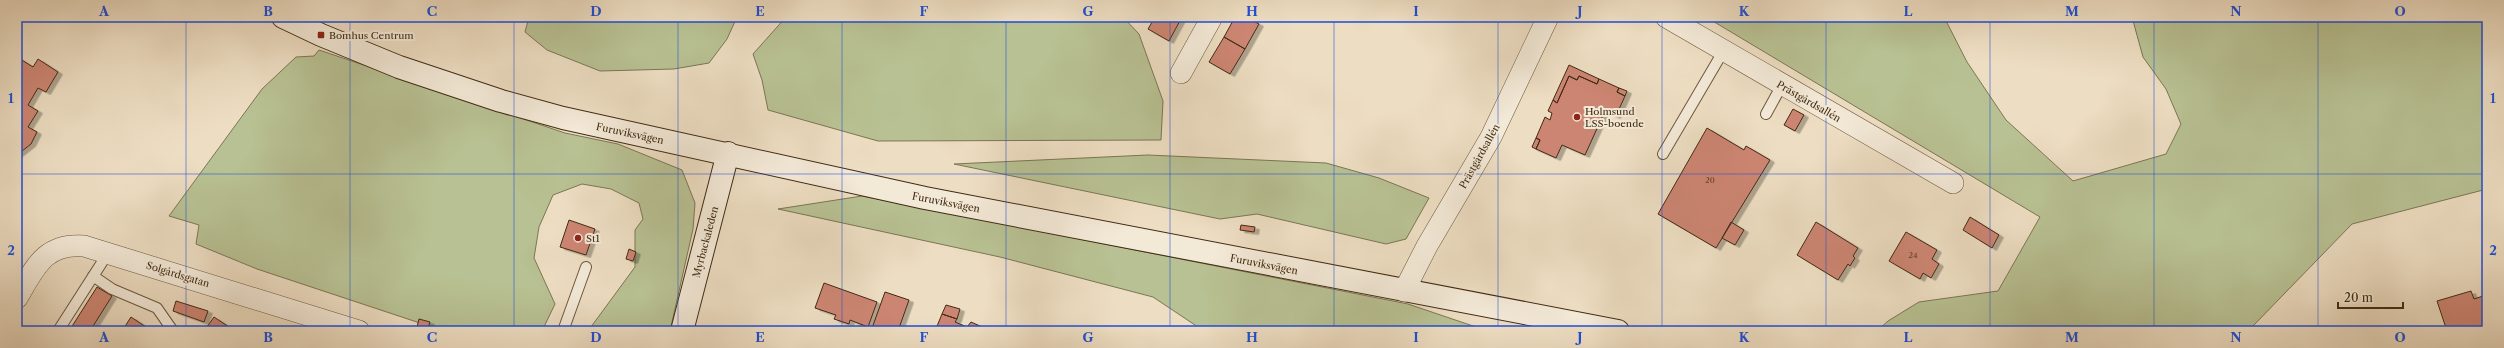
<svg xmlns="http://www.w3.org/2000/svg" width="2504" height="348" font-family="'Libre Caslon Text',serif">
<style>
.green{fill:#b8c193;stroke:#7c7653}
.building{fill:#cc8572;stroke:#412b13;filter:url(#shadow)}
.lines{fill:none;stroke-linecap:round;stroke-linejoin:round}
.lane-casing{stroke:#6c583f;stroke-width:12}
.street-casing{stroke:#6c583f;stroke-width:22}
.secondary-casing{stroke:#412b13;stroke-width:24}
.lane{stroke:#f3e9d7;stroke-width:10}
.street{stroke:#f3e9d7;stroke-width:21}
.secondary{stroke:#f3e9d7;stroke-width:22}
.grid{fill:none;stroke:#1d4ed8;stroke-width:1;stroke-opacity:0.55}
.poi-dot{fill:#8f2418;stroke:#f3e9d7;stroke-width:1.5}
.labels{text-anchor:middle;stroke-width:4;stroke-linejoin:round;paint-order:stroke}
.number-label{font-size:8px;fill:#64422b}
.poi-label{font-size:10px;fill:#412b13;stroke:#f3e9d7;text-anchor:start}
.street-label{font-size:10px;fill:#412b13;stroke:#f3e9d7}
.neatline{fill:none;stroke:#1d4ed8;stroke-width:1.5}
.grid-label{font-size:13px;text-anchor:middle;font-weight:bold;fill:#1d4ed8}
</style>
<defs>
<filter id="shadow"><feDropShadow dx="4.5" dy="2.5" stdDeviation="0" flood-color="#0004"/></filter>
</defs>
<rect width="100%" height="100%" fill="#edddc2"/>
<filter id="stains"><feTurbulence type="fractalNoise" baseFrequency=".005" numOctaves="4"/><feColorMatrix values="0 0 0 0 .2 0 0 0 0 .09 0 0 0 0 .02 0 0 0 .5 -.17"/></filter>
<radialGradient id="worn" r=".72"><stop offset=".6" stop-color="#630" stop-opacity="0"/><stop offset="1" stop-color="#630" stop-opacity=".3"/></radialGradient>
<!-- green -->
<path class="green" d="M529,17H737L727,39L709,63L674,69L600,71L547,50L525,32Z
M786,17H1041V19L1123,17L1139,34L1163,101L1161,140L878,141L768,110L762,80L753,54Z
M1706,17H1944L1967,62L2006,120L2073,181L2166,154L2181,124L2166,89L2143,57L2132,17H2487V189L2352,224L2252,327L2253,331H1877L1888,321L1919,302L1998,291L2040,217Z
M319,50L565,133L618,144L682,170L695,203L693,229L670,331H588L635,267V230L643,219L639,203L611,189L582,184L553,195L539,227L534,258L555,304L542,331H444L257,269L196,244L199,225L169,216L262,89L296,57L314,56Z
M1148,155L1326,163L1379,178L1429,198L1406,239L1386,244L1257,214L1220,219L954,164Z
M862,196L1408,304L1479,328L1493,331H1204L1153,297L1000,257L778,209Z"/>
<!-- building -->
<path class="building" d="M1155,17H1182L1169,41L1148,29Z
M1235,17H1246L1259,24L1245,49L1224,37Z
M1224,37L1245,49L1230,74L1209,62Z
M17,57L33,67L38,59L58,72L46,92L38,88L28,105L38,111L28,127L37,132L31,144L17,155Z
M1569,65L1599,79L1597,84L1579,76L1577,80L1569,76L1557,103L1553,100Z
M1569,76L1577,80L1579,76L1597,84L1599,79L1619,88L1617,92L1625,96L1616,116L1605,111L1585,155L1562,145L1556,158L1536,149L1540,140L1536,138L1545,117L1550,120L1552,113L1548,111L1553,100L1557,103Z
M1619,88L1627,91L1625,96L1617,92Z
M1793,109L1804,115L1795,131L1784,125Z
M1707,128L1744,150L1746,146L1770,160L1716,248L1658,214Z
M1536,138L1540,140L1536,149L1532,147Z
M1970,217L1999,235L1992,248L1963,230Z
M569,220L595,229L586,255L560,247Z
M1731,222L1744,230L1735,245L1722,238Z
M1816,222L1858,248L1853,256L1855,258L1850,266L1848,264L1838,280L1797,255Z
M1241,225L1255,227L1254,232L1240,230Z
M1906,232L1937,250L1932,259L1939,264L1931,278L1923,273L1920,279L1889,261Z
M629,249L636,252L633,261L626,259Z
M824,283L877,302L868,327L850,320L849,324L834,319L836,315L815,308Z
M97,287L112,296L90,331H69Z
M2471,291L2474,299L2483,296L2485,305L2487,304V331H2447L2437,301Z
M885,292L909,300L898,331H871Z
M176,301L208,311L204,322L173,311Z
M946,305L960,309L957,319L942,314Z
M942,314L957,319L955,322L967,327L971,322L991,331H935Z
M131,317L152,331H122Z
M214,317L235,331H204Z
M419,319L430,322L427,331H416Z"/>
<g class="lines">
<!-- lane casing -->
<g class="lane-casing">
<path id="lane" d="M1766,114L1782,85
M1663,154L1724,50
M93,276L112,289L157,308L173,331
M58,331L108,253
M563,331L586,267"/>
</g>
<!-- street casing -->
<g class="street-casing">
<path id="street" d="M1666,17L1953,183
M1181,73L1212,17
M1404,291L1427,246L1491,137L1548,17
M17,298C35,268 44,243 84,246L359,331"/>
</g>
<!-- secondary casing -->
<g class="secondary-casing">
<path id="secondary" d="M283,17L321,35L399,67L501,101L563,118L925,198L1618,331
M682,331L728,153"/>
</g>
<!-- lane -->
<use href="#lane" class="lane"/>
<!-- street -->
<use href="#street" class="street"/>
<!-- secondary -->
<use href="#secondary" class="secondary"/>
</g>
<!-- grid -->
<path class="grid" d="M186,17V331M350,17V331M514,17V331M678,17V331M842,17V331M1006,17V331M1170,17V331M1334,17V331M1498,17V331M1662,17V331M1826,17V331M1990,17V331M2154,17V331M2318,17V331M17,174H2487"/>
<!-- markers -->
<g class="poi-dot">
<rect x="317" y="31" width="8" height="8" rx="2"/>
<circle cx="1577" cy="117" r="4"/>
<circle cx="578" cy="238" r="4"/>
</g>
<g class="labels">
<!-- number labels -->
<g class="number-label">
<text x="1710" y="183">20</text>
<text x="1913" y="258">24</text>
</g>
<!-- poi labels -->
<g class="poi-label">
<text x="329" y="39">Bomhus Centrum</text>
<text x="1585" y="115">Holmsund<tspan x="1585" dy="12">LSS-boende</tspan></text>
<text x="586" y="242">St1</text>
</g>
<!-- street labels -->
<g class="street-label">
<text transform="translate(1809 101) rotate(30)" y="4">Prästgårdsallén</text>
<text transform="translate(630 133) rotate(12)" y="4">Furuviksvägen</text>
<text transform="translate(1479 156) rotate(-61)" y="4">Prästgårdsallén</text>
<text transform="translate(946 202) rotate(11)" y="4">Furuviksvägen</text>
<text transform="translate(705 242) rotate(-75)" y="4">Myrbackaleden</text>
<text transform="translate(1264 264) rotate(11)" y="4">Furuviksvägen</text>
<text transform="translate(178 274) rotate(17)" y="4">Solgårdsgatan</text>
</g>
</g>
<!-- margin -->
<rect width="2504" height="348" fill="none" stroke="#edddc2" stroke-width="44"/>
<!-- scale -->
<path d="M2338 302v6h65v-6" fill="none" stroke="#412b13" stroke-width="2"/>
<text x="2344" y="302" font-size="12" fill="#412b13" stroke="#f3e9d7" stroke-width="3" paint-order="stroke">20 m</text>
<rect x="22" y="22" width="2460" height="304" class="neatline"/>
<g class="grid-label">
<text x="104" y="16">A</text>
<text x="268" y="16">B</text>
<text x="432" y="16">C</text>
<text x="596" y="16">D</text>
<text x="760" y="16">E</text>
<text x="924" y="16">F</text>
<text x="1088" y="16">G</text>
<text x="1252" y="16">H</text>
<text x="1416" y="16">I</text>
<text x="1580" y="16">J</text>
<text x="1744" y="16">K</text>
<text x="1908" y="16">L</text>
<text x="2072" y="16">M</text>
<text x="2236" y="16">N</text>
<text x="2400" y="16">O</text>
<text x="11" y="103">1</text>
<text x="2493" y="103">1</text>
<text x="11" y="255">2</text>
<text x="2493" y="255">2</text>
<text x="104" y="342">A</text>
<text x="268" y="342">B</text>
<text x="432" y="342">C</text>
<text x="596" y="342">D</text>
<text x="760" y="342">E</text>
<text x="924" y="342">F</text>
<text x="1088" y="342">G</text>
<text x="1252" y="342">H</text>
<text x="1416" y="342">I</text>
<text x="1580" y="342">J</text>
<text x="1744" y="342">K</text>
<text x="1908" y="342">L</text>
<text x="2072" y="342">M</text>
<text x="2236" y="342">N</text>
<text x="2400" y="342">O</text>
</g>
<rect width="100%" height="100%" filter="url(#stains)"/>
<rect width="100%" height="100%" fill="url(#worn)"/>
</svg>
